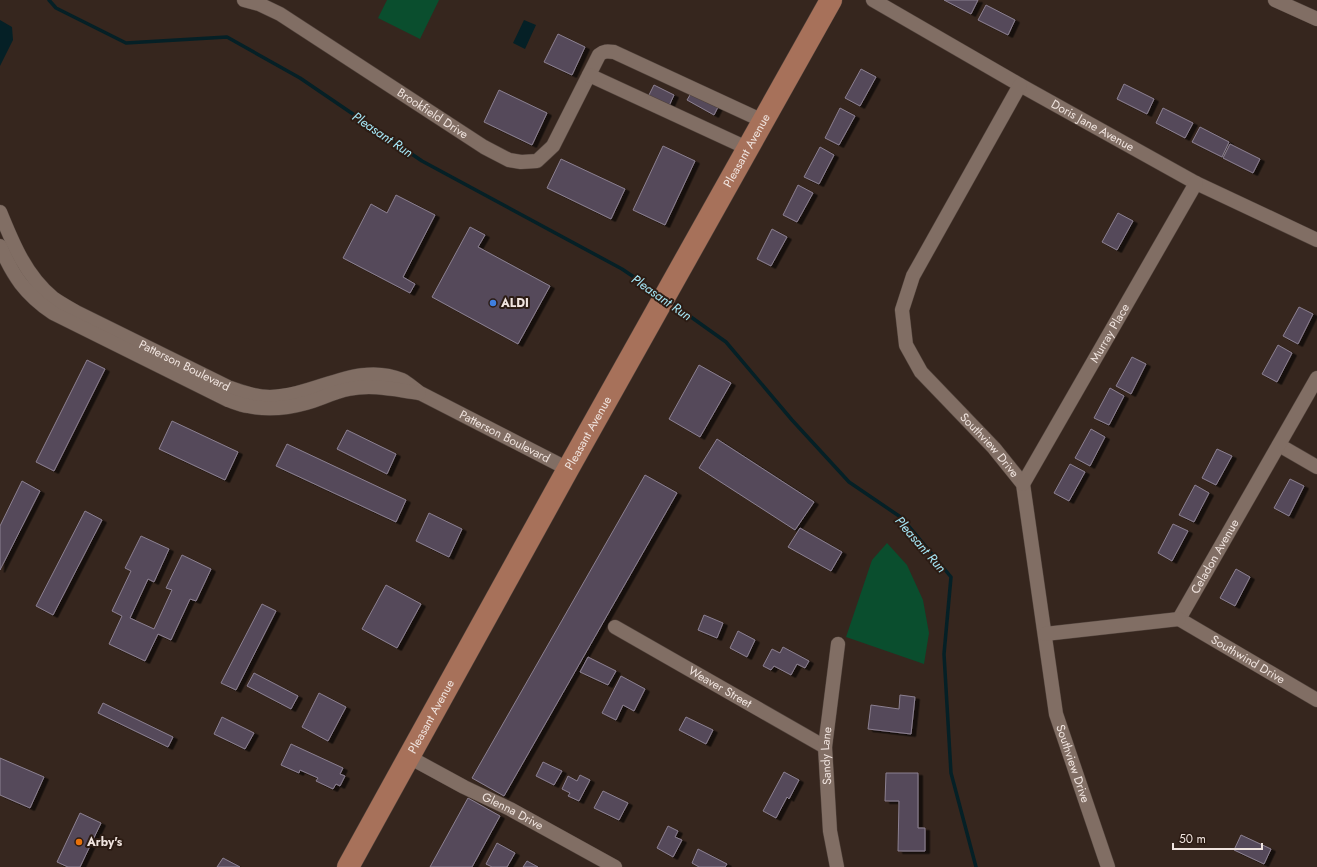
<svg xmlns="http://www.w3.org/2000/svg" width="1317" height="867" font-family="Jost,sans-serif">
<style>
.green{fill:#0a4e2e}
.water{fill:#052026}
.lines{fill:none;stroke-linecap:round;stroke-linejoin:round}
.stream{stroke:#052026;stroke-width:3.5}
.building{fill:#554a5a;stroke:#8c8091;filter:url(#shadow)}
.minor-casing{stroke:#50423b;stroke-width:15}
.primary-casing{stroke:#50423b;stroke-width:23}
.minor{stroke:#816e64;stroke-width:14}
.primary{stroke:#a7715a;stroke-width:22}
.shop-dot{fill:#3f7fe0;stroke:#2c1c14;stroke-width:1.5}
.food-dot{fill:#e8710a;stroke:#2c1c14;stroke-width:1.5}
.labels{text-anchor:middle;stroke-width:4;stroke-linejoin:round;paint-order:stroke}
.street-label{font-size:12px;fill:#f0e4df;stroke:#2c1c14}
.poi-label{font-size:12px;font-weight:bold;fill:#f0e4df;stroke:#2c1c14;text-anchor:start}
.water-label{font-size:13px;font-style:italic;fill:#a6e7f7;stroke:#2c1c14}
</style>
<defs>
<filter id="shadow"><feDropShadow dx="4.5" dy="2.5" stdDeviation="0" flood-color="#0009"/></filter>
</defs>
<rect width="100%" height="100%" fill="#36261e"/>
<!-- green -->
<path class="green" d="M387,0H439L420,39L378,18Z
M887,543L907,565L923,600L929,633L924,664L846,637L872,560Z"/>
<!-- water -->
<path class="water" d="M0,20L12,27L13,40L0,66Z
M524,20L536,25L525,49L513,43Z"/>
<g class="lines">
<!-- stream -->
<path class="stream" d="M49,0L56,8L126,43L227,37L300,78L422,161L622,269L659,294
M670,302L726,342L792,420L849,482L902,518L951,577L944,654L951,773L976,867"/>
</g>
<!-- building -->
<path class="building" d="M944,0H978L971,14Z
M986,5L1015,20L1008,35L978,20Z
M558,34L585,47L572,75L544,62Z
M861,69L876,77L860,106L845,98Z
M1124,84L1154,99L1147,114L1117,99Z
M654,85L674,95L669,106L648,97Z
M499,90L547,113L532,145L484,122Z
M693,90L719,105L714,115L687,100Z
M840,108L855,116L839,145L825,138Z
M1163,108L1193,123L1185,138L1156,123Z
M1200,127L1229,142L1222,157L1192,142Z
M1230,144L1260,159L1253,173L1223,158Z
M663,146L695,161L665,225L633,210Z
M820,147L834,155L819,184L804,177Z
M561,159L625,189L611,219L547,188Z
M798,185L813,193L797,222L783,215Z
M396,195L435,215L403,277L415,284L410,293L343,258L371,204L387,213Z
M1118,213L1133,221L1117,250L1102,242Z
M470,227L485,235L478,247L550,286L518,344L432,297Z
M772,229L787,237L771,266L757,259Z
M1299,307L1313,314L1298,344L1283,336Z
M1278,345L1292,353L1277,382L1262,374Z
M1132,357L1146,364L1131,394L1116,386Z
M87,360L105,369L54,471L36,462Z
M699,365L731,383L700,437L669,419Z
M1110,388L1124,396L1109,425L1094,418Z
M172,421L238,452L225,480L159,449Z
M1091,429L1105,437L1090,466L1075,458Z
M347,430L396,454L387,474L337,449Z
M717,439L814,502L795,530L699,468Z
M287,444L406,500L396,522L276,466Z
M1217,449L1232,456L1216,485L1202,478Z
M1070,464L1085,472L1069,501L1054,493Z
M645,475L677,493L504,796L472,778Z
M1290,479L1304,486L1289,516L1274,508Z
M22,481L40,491L0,570V526Z
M1195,485L1209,493L1194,522L1179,515Z
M85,511L102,520L53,615L36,606Z
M429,513L462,529L449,557L416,541Z
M1173,524L1188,531L1172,561L1158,553Z
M800,528L842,552L831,571L788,547Z
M141,536L169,549L154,582L148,579L130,618L154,629L172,590L166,588L182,555L211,569L196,601L190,599L171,640L158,634L145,661L109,644L122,616L112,611L131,571L125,568Z
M1236,569L1250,577L1235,606L1220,598Z
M386,585L421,604L397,648L362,629Z
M262,604L276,611L236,690L221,683Z
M704,615L723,623L717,638L698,630Z
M738,631L755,640L747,657L730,648Z
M783,647L809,661L805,668L797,664L791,675L774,666L771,670L763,666L772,649L780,653Z
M588,657L616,671L608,685L580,672Z
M254,673L298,696L291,709L247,686Z
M621,676L645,689L634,711L623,705L616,720L602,713Z
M319,693L346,707L328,741L302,727Z
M900,695L915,697L911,734L868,729L871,705L899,709Z
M103,703L173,737L168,747L98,713Z
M222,717L254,733L245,749L214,734Z
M686,717L713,730L706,744L679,730Z
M291,744L343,768L340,774L345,776L340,786L336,784L333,789L316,781L318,778L300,770L299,773L281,765Z
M0,758L44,777L30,808L0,795Z
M543,762L562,771L554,785L536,776Z
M784,772L799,780L789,799L787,797L776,818L763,811Z
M886,773H918V828H925V851H898L899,801H885Z
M580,775L590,780L579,801L568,796L570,793L562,789L568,776L577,781Z
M603,791L628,803L619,820L594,808Z
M468,798L500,816L472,867H430Z
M80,813L101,823L80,867H68L57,862Z
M668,826L678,831L675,837L682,840L673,857L657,848Z
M1241,835L1271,849L1264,864L1234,850Z
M497,843L515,853L507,867H492L486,864Z
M698,849L727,864L725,867H699L692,863Z
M223,858L240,867H217Z
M527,861L538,867H523Z"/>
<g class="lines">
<!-- minor casing -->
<g class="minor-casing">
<g id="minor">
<path id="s1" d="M244,0L259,4L280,14L484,147L509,160L521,162L537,161L553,146L599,55C604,51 607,51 614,52L763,121"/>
<path id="s2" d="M873,0L1020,85L1196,183L1317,240"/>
<path d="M1275,0L1317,19"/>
<path d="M589,75L747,148"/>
<path id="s3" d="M1020,85L913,276L902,310L906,345L921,372L994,448L1023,484L1056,714L1108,867"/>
<path id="s4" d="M0,212C13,244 26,276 53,298C60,303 69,308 76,312L228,387C242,392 256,397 270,397C316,396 357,361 402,380C408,383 414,389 420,393L568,469"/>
<path d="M0,246C13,276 25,294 53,313L228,400C234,402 241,405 248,406C266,410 288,408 306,403C320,399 334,392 349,389C373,384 396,390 419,393"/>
<path d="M1279,445L1317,467"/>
<path id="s5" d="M1023,484L1196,183"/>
<path id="s6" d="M1179,619L1317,378"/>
<path id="s7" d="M1179,619L1317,700"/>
<path id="s8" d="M615,627L825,747"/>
<path d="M1045,634L1179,619"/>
<path id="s9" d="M409,757L464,787L510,809L615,867"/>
<path id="s10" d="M837,867L830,831L825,747L838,644"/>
</g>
</g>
<!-- primary casing -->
<g class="primary-casing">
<g id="primary">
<path id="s11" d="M348,867L568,469L831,0"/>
</g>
</g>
<!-- minor -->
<use href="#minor" class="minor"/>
<!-- primary -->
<use href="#primary" class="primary"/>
</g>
<!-- markers -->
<circle class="shop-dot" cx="493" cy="303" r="4"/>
<circle class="food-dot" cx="79" cy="842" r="4"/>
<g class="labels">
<!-- street labels -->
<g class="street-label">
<text dy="4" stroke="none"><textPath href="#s1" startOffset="221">Brookfield Drive</textPath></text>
<text dy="4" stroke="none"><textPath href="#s2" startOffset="253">Doris Jane Avenue</textPath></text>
<text dy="4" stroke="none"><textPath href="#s11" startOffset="820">Pleasant Avenue</textPath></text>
<text dy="4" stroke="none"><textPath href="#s5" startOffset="174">Murray Place</textPath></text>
<text dy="4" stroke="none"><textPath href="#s4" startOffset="250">Patterson Boulevard</textPath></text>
<text dy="4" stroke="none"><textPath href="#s11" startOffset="496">Pleasant Avenue</textPath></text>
<text dy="4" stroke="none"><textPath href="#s4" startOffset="595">Patterson Boulevard</textPath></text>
<text dy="4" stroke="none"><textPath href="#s3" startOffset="421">Southview Drive</textPath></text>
<text dy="4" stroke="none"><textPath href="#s6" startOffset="72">Celadon Avenue</textPath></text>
<text dy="4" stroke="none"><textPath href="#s7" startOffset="80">Southwind Drive</textPath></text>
<text dy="4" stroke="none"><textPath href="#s8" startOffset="121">Weaver Street</textPath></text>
<text dy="4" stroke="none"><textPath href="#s11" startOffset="172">Pleasant Avenue</textPath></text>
<text dy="4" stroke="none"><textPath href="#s10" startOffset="112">Sandy Lane</textPath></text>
<text dy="4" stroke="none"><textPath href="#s3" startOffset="757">Southview Drive</textPath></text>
<text dy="4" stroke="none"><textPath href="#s9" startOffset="117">Glenna Drive</textPath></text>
</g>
<!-- poi labels -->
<g class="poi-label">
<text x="501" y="307">ALDI</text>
<text x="87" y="846">Arby's</text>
</g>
<!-- water labels -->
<g class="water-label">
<text transform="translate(383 134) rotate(34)" y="5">Pleasant Run</text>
<text transform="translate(662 297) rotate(35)" y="5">Pleasant Run</text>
<text transform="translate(921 544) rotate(49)" y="5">Pleasant Run</text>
</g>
</g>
<!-- scale -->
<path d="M1173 843v6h89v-6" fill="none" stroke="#f0e4df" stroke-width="2"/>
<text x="1179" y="843" font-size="12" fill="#f0e4df" stroke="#2c1c14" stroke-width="3" paint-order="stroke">50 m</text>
</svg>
